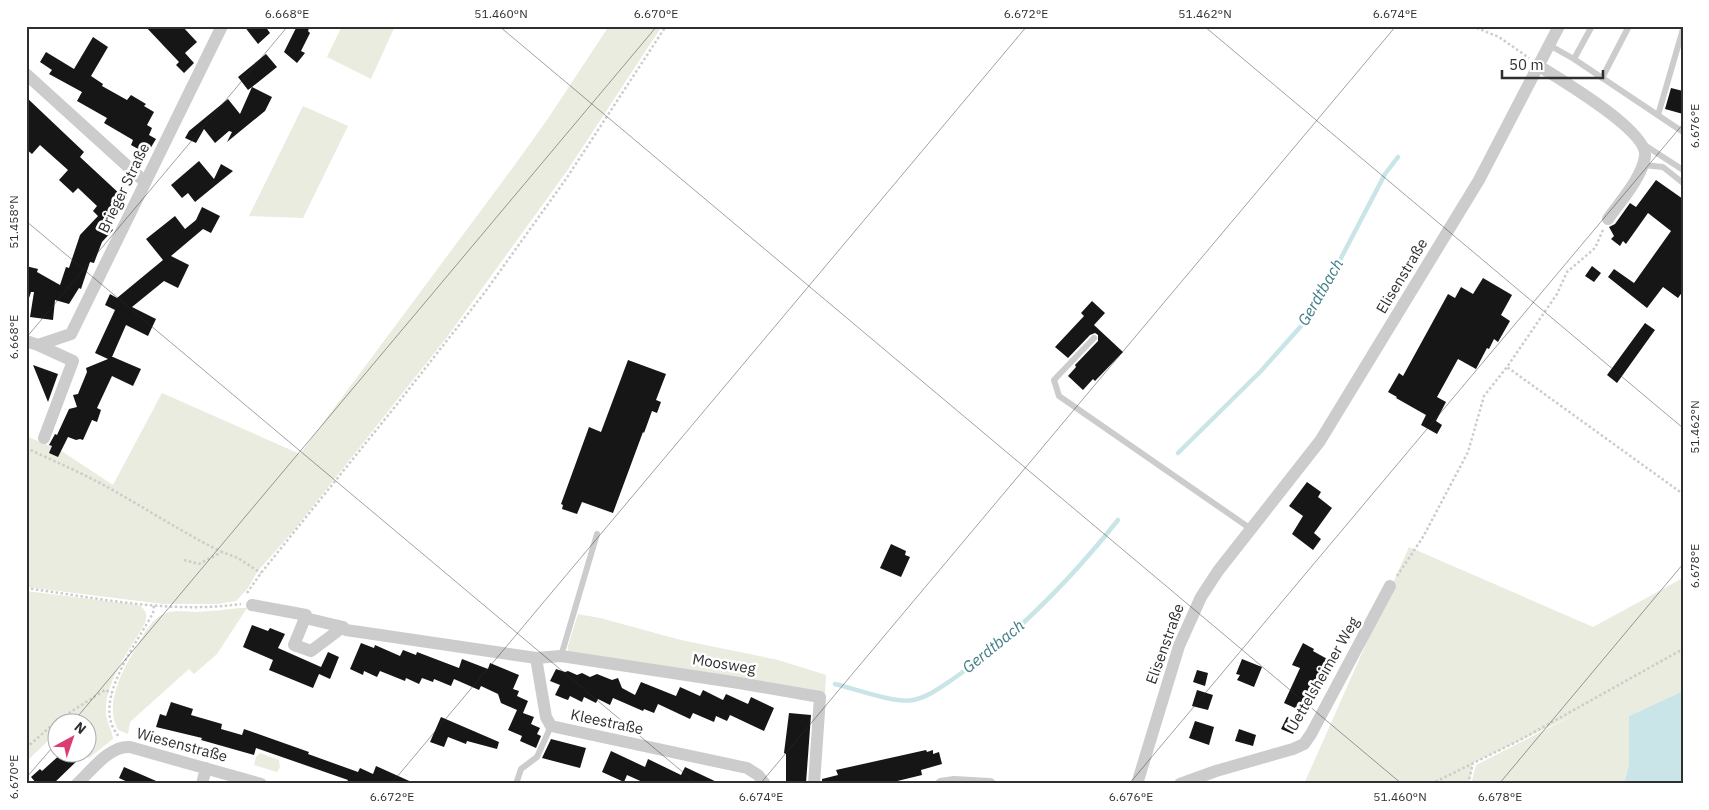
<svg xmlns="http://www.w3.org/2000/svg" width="1709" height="810" font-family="'IBM Plex Sans',sans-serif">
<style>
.green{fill:#e9ecde}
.water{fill:#c9e5e8}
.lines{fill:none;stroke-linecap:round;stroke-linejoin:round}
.stream{stroke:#c9e5e8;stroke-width:4.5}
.building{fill:#161616}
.path{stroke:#ccc;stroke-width:2.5;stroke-dasharray:2.5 2.5;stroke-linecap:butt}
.lane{stroke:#ccc;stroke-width:6}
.street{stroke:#ccc;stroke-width:12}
.ticks{fill:none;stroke:#2f2f2f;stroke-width:1;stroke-opacity:0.45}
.labels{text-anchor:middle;stroke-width:5;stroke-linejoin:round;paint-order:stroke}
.street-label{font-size:15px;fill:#2f2f2f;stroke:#fff}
.water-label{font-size:16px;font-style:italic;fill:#407e87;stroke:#fff}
.neatline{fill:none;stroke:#2f2f2f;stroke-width:2}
.ticks-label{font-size:12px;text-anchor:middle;fill:#2f2f2f}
</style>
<rect width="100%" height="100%" fill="#fff"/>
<!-- green -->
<path class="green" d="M342,26H395L371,79L327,57Z
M609,26H662L567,171L447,337L294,530L257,572L248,588L236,601L218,604H163L26,587V436L60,450L113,485L162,393L300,454L514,166L547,120Z
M303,106L348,126L303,218L249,216Z
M1409,547L1593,627L1683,578V691L1629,716V765L1624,784H1471L1476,765L1576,714L1473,763L1469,784H1304Z
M26,591L138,605C146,609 148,615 145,623C131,648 104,683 106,712C106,722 112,729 113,739L89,758L84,753L88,752V722H58L57,732L26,762V719L28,712L26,711Z
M239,608H247L217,654L194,674L189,669L130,722L128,734L118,730C103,703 124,668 138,644C145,632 152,618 166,613C175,610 187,612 196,612C211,611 225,610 239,608Z
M578,614L600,618L681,640L778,660L826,675L825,694L568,652V646Z
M260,753L279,760L280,767L277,772L254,765L256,757Z"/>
<!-- water -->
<path class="water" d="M1683,691V784H1624L1629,765V716Z"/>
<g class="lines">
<!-- stream -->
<path class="stream" d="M1178,453L1261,371L1302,325L1329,281L1385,174L1398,157
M835,684C853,688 896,704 913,700C928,697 941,687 953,679C1016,636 1071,579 1118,520"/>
</g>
<!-- building -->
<path class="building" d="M145,26H182L197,42L185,53L194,63L184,73L176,65L179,62Z
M244,26H265L270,33L258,44Z
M297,26H310L308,31L310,33L301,51L305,53L297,63L284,52Z
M93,37L108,47L91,76L103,84L102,86L127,100L131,95L146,104L144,106L154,112L147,125L152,128L149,135L156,139L147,154L131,145L133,140L104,123L107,118L77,101L82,92L49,74L52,70L40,62L46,52L74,69Z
M266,54L277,67L252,87L272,97L265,111L227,142L232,132L229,131L215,143L204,129L196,143L185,138L189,131L228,99L240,114L252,87L248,90L238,77Z
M1671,88L1683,91V114L1665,109Z
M26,97L84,152L80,157L122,196L112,207L119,213L108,225L113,230L102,242L94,263L90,262L81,289L79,288L69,304L55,300L53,320L30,317L34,292H31L29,298H26V266L38,269L37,272L60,285L66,267L69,268L80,235L98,216L93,211L97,206L78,188L73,193L59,180L68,170L40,145L32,154L26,149Z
M199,161L214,179L221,164L233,171L195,202L188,193L182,198L171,185Z
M1656,180L1683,199V291L1678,298L1663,287L1647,308L1608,277L1614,269L1634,283L1671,231L1648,213L1626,244L1623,241L1620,246L1611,239L1614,236L1609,227L1615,224L1630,203L1636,207Z
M202,207L220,216L211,233L203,229L171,256L189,265L178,288L164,281L132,307L156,319L148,336L126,325L112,357H113L141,369L133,386L112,376L97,408L101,410L97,422L92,420L83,440L80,439L76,440L68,437L58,457L49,453L52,446L49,445L55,434L57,435L69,409L77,407L73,395L78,394L80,389L87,372L86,368L108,359L95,353L115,310L105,305L110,294L117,298L163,260L146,239L175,216L185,229L196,220Z
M1592,266L1601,273L1594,282L1585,276Z
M1483,278L1512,295L1501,315L1510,321L1498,342L1494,339L1489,349L1487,348L1476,369L1458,359L1437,397L1446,402L1436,421L1442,425L1437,434L1421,425L1426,415L1396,398L1397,397L1388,392L1399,373L1403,376L1448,294L1455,298L1461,287L1473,294Z
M1092,301L1105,313L1094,325L1123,352L1095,381L1093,379L1083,390L1068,376L1076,367L1075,365L1098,341V335L1095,333L1090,335L1068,358L1055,347L1084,316L1081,313Z
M1645,323L1655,330L1617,383L1607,375Z
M628,360L666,374L656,400L661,402L657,413L652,411L644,433L643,432L613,513L582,502L577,514L562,509L563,505L561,504L589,427L601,432Z
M33,365L58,374L48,402Z
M1307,482L1321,492L1318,497L1332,508L1314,533L1321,539L1313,550L1292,534L1303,516L1289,506Z
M891,544L906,551L905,555L910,557L901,577L880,568Z
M252,625L268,631L270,628L285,634L278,648L321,667L328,652L339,657L330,679L319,674L313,688L269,670L273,660L243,647Z
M361,643L374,648L375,645L400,656L403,650L416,655L417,652L459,668L462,659L488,669L490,663L519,675L513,689L519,691L517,696L528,701L523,713L534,717L531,724L540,728L537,734L541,736L536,748L520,741L522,736L508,730L517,710L501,703L498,694L481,686L479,690L454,679L451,686L434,679L433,682L422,678L419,684L406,678L405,681L380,671L377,677L364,671L363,675L350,669Z
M1303,643L1314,649L1313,651L1329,660L1315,688L1317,689L1306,713L1284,703L1300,668L1292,665Z
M1242,659L1262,667L1254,687L1237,680L1240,675L1236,674Z
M556,669L565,672L568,671L577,675L582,673L590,677L597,674L612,680L618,678L622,688L635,695L641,682L676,696L680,687L700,696L703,690L723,700L726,694L748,704L751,697L774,708L764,731L730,715L727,721L716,716L714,722L693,713L690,719L658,704L654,713L644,709L643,711L613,698L610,705L598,699L596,703L584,697L582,702L570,696L568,700L565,699L555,695L560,685L550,681Z
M1197,670L1208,673L1205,686L1193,682Z
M1197,690L1213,695L1208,710L1192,706Z
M171,702L193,709L191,715L222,724L221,729L242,735L244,729L309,752L308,754L358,772L360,768L373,774L376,766L416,784H346L348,780L256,748L254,755L201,740L202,738L156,727L160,714L166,716Z
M789,713L811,715L806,783L786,782V754L784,753Z
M441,717L499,742L497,749L467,741L466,744L448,737L444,747L430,742Z
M1287,717L1299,721L1293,734L1281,729Z
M1195,721L1214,727L1209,745L1189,738Z
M1239,729L1256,735L1253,746L1235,741Z
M551,739L586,748L580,768L542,758Z
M926,750L927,752L933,750V754L939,752L942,764L921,770L922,775L885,784H822V779L838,775L836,770Z
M611,751L645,767L648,759L681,775L685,767L721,784H647L627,775L624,782L602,772Z
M63,752H75L80,758L53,784H37L31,777L40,769L42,771Z
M124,767L163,784H132L119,778Z"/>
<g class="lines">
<!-- path -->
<path class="path" d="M1472,26L1499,37L1529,58
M1603,230L1595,248L1567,272L1557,294L1507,367L1683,494
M26,448C54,461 82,473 109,488C147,509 183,533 222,552
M184,560L199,564L222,552L238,558L261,573
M1397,576L1423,537L1468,452L1484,396L1507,367
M26,588C97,598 170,614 241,604
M247,593L261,573L398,403L485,292L566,179L666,26
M118,736C116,732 112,727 111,722C101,690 138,641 153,613L154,605
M26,748L58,720L105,690L112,693
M1431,784L1520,740L1683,649
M1468,784L1473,763"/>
<!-- lane -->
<path class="lane" d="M1549,45L1574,59L1683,132
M1574,59L1592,26
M1602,78L1629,26
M1658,115L1683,29
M1643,144L1683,170
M1643,165L1663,167L1683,183
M1094,338L1054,380L1059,396L1251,529
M561,656L597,534
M516,784L521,769L537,757L551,726"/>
<!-- street -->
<path class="street" d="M1539,66C1560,79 1648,131 1645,156C1643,176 1620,202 1608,219
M26,74L145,182
M26,341L38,345L71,334L222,26
M38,345L73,361L44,438
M252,605L306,615L305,618L343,627L346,630L536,658L561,656L739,683L820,697L814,784
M305,618L294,645L311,651L343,627
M536,658L546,717L551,726L747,768L758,775L765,784
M77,784C91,771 110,745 130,747L261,784
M202,784L206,768
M941,784L954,782L990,784
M1137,784L1179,646L1201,597L1218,571L1320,441L1479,180L1559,26
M1180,784L1216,771L1293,749L1304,744L1311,734L1390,586"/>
</g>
<!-- ticks -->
<path class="ticks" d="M499,26L1402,784M1204,26L1683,428M26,221L697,784M26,338L288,26M73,722L657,26M26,778L58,741M391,784L1027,26M760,784L1396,26M1129,784L1683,124M1499,784L1683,564"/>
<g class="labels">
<!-- street labels -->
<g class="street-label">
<text transform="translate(124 188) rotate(-64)" y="5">Brieger Straße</text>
<text transform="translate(1402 276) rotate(-59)" y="5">Elisenstraße</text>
<text transform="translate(1165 644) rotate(-70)" y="5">Elisenstraße</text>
<text transform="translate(724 664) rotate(9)" y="5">Moosweg</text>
<text transform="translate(1323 674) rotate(-60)" y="5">Uettelsheimer Weg</text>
<text transform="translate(607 722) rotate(12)" y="5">Kleestraße</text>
<text transform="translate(182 745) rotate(15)" y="5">Wiesenstraße</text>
</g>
<!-- water labels -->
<g class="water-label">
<text transform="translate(1320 292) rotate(-60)" y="6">Gerdtbach</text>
<text transform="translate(993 646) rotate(-39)" y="6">Gerdtbach</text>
</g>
</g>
<!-- border -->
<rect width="1709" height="810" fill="none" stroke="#ffffff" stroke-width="55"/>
<!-- north arrow -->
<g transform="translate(72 738) rotate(40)"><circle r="24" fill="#ffffff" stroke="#acacac"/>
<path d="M0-4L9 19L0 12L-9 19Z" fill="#db3d73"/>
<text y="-8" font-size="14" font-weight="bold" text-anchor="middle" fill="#2f2f2f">N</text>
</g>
<!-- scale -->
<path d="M1502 70v8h101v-8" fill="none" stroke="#2f2f2f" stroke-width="2.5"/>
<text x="1509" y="70" font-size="15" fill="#2f2f2f" stroke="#ffffff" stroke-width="4" paint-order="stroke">50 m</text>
<rect x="28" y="28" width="1654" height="754" class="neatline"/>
<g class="ticks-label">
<text x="287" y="18">6.668°E</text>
<text x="501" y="18">51.460°N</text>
<text x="656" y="18">6.670°E</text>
<text x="1026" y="18">6.672°E</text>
<text x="1205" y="18">51.462°N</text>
<text x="1395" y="18">6.674°E</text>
<text transform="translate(1695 126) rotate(-90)" y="4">6.676°E</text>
<text transform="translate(14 222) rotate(-90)" y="4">51.458°N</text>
<text transform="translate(14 337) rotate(-90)" y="4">6.668°E</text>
<text transform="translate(1695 427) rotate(-90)" y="4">51.462°N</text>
<text transform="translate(1695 566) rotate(-90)" y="4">6.678°E</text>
<text transform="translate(14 777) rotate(-90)" y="4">6.670°E</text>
<text x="392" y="801">6.672°E</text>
<text x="761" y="801">6.674°E</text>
<text x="1131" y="801">6.676°E</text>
<text x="1400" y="801">51.460°N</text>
<text x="1500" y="801">6.678°E</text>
</g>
</svg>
